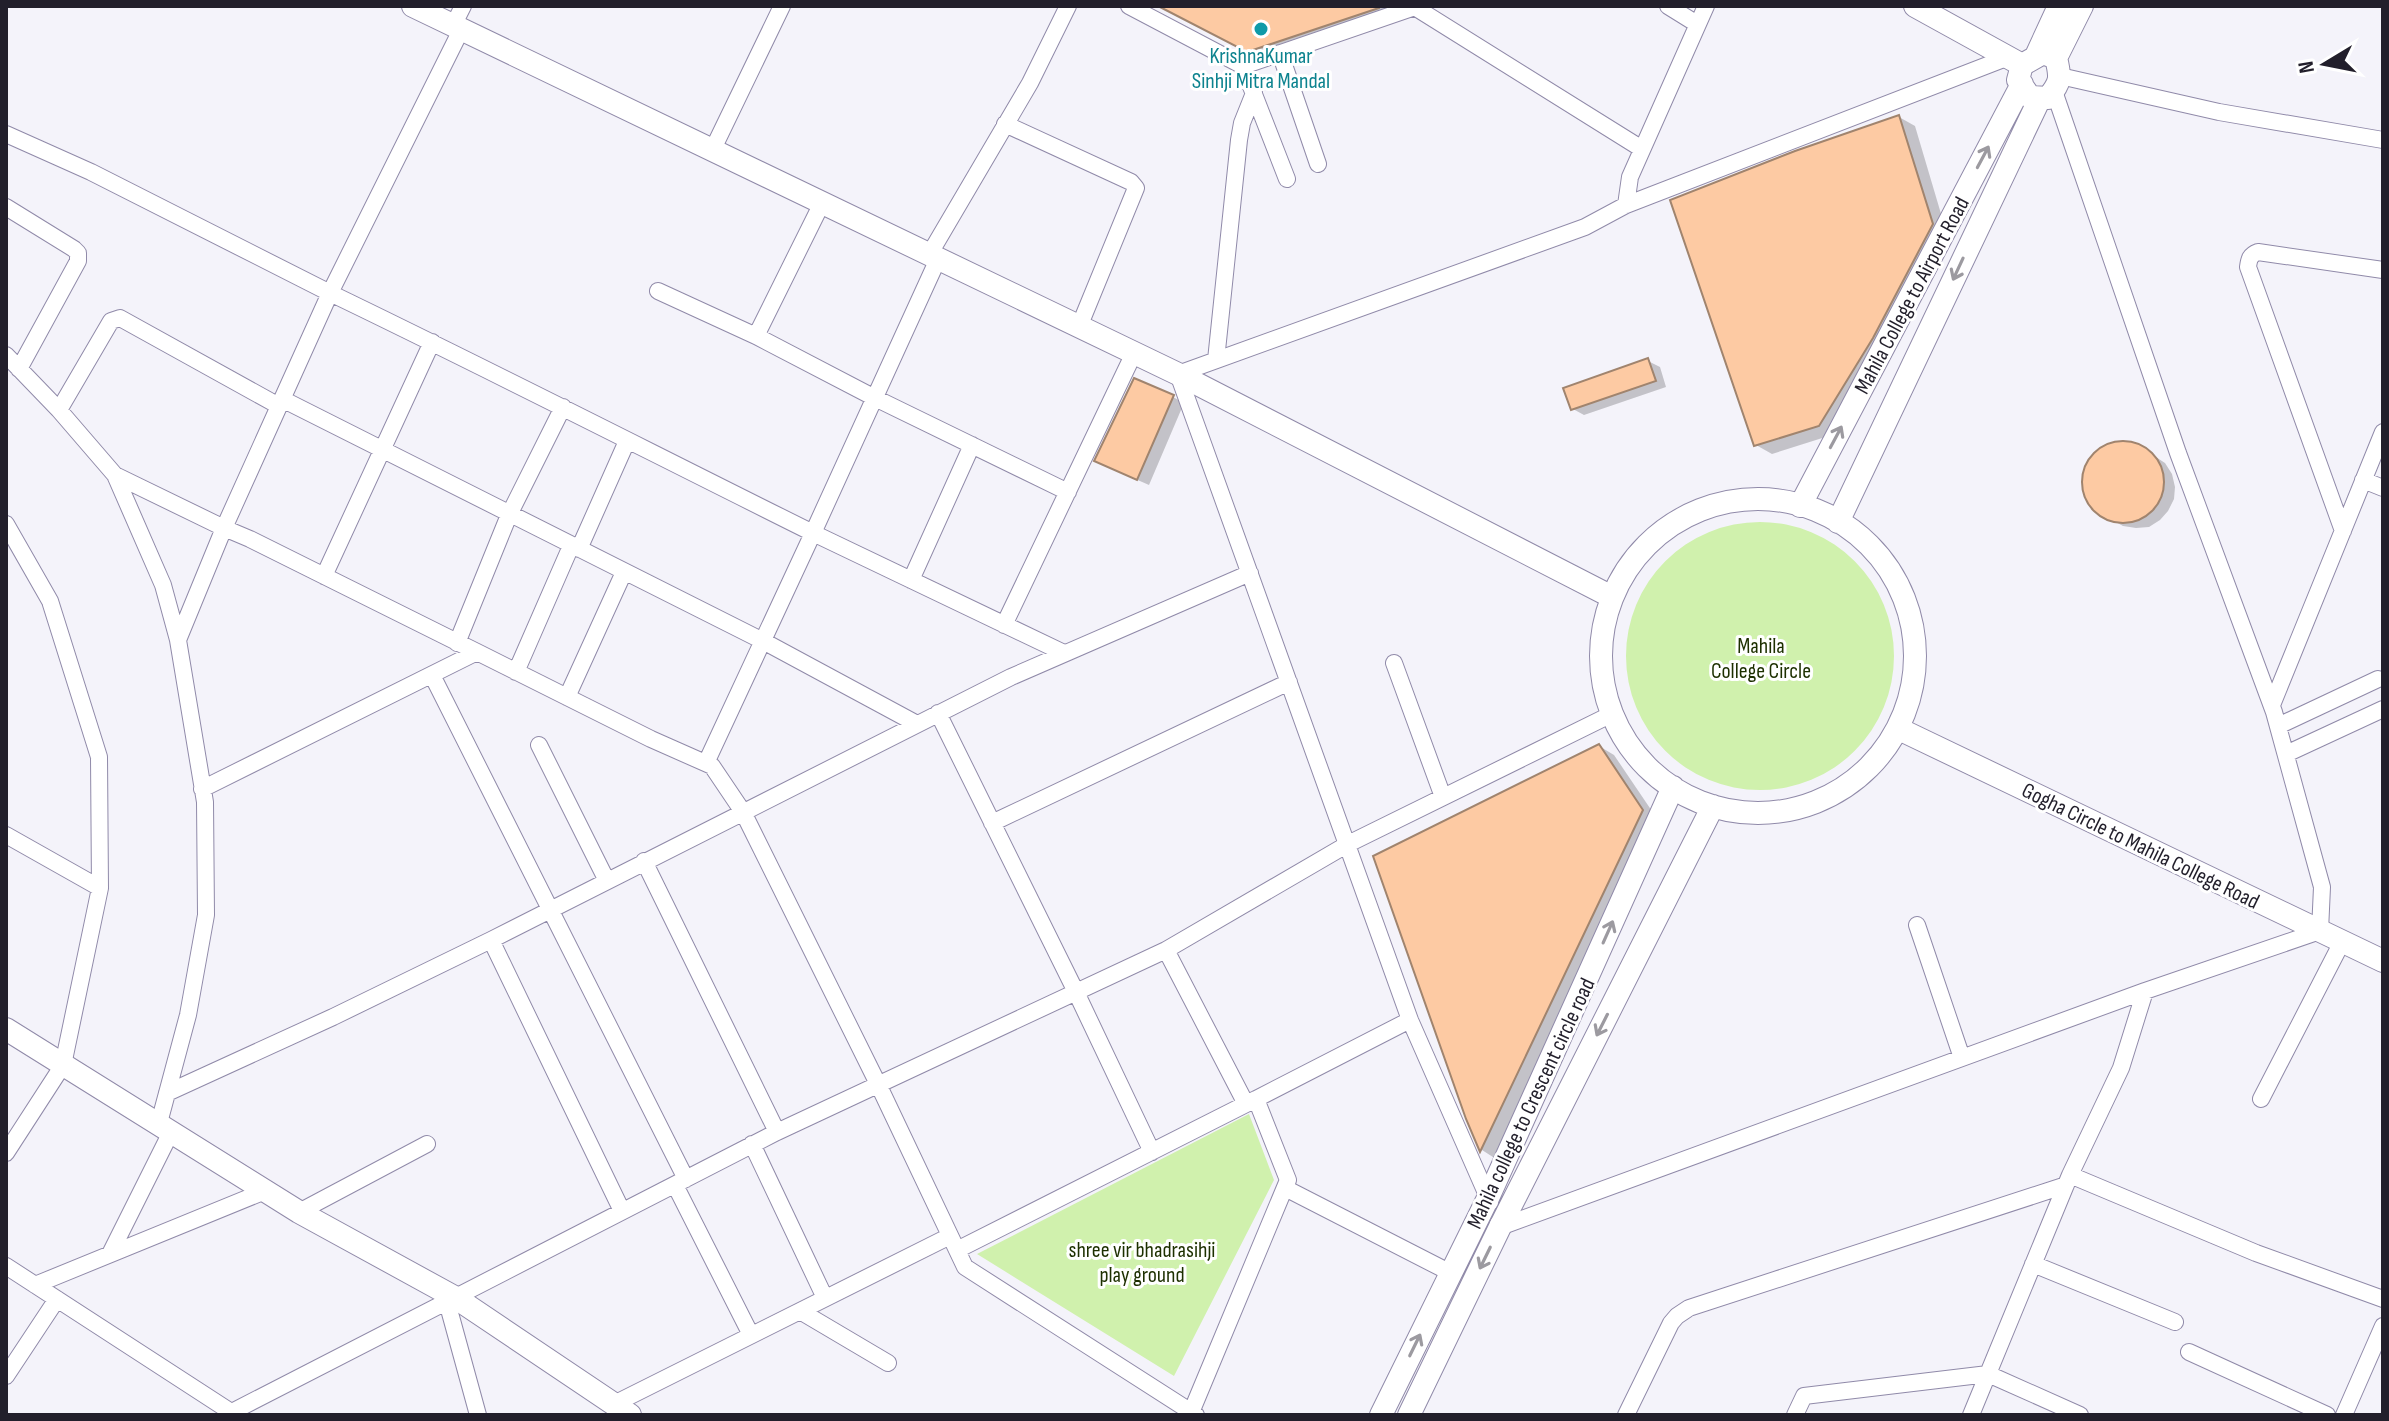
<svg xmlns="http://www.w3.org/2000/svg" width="2389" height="1421" font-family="'Sofia Sans Condensed',sans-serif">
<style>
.green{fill:#d0f1ad}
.shadow{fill:#0003}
.building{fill:#fdcaa3;stroke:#a0846e;stroke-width:2}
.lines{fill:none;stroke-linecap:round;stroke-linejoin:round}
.street-casing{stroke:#908aa9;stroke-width:18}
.secondary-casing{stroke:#908aa9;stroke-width:24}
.street{stroke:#fff;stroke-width:16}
.secondary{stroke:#fff;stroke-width:22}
.oneway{stroke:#9c9aa0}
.culture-dot{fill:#0f9aa8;stroke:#fff;stroke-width:3}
.labels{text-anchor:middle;stroke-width:6;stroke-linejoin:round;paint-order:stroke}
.culture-label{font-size:22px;fill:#0d838f;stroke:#fff}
.street-label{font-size:22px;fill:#221f2b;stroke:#fff}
.park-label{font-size:22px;fill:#1d3000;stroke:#fff}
</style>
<rect width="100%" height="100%" fill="#f4f3fa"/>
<!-- green -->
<path class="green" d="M1626 656a134 134 0 1 1 268 0a134 134 0 1 1-268 0Z
M1249,1114L1274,1180L1174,1376L977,1254Z"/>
<!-- shadow -->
<path class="shadow" d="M1160,6H1396L1264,59Z
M1899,117L1915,126L1947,234L1835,434L1772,454L1756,445Z
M1648,361L1660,367L1666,387L1584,415L1573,409Z
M1173,397L1184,403L1149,485L1108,467Z
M2117,443L2130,444L2142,448L2165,463L2172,474L2175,487L2174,499L2168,511L2160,520L2149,527L2136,528L2123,526L2112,520L2099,512L2091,503L2085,491L2084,479L2088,466L2095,455L2105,447Z
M1599,746L1614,755L1658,820L1496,1159L1482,1150L1468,1119Z"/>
<!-- building -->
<path class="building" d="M1158,6H1379V8L1247,52Z
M1899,115L1933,224L1873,338L1819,426L1754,446L1670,200L1795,151Z
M1648,358L1656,381L1571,410L1563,388Z
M1134,378L1174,395L1137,480L1094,461Z
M2082 482a41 41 0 1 1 82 0a41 41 0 1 1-82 0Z
M1599,744L1643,810L1480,1152L1466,1119L1373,856Z"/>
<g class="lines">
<!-- street casing -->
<g class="street-casing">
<path id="street" d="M1129,6L1243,66L1415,7
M1413,6L1642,149
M1668,6L1697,24
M453,26L463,6
M461,30L330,293C492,371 652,453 813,533L706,763
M1280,53L1318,164
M1243,66L1287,179
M2060,76L2219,112L2383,140
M1005,124L1131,182L1136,188L1079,327
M6,134L91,172L330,293L224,528L178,640
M712,151L782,6
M1626,205L1630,177L1706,6
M6,207L74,249L78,253V261L19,369
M929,255L1030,83L1068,6
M938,259L813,533L1064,653
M658,291L756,336L875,398L1068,492
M756,336L822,203
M6,355L59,410L115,475L163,585L178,640L205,802L206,915L188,1015L159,1123
M1216,360L1239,140L1242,123L1254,93
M282,399L763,641L917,724
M59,410L111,321L120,318L279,406
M115,475L224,528L250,539L477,652
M2363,480L2383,488
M6,524L50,601L99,757L100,888L63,1065L6,1153
M2343,531L2248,267C2249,259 2250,255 2258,252L2383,270
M579,549L627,441
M324,576L432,342
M911,580L972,445
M1004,625L1134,353
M457,643L509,515L563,407
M1394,663L1443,797
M516,672L571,546
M432,675L686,1179
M567,697L624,572
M2272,705L2383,432
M938,713L1076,992L1152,1152
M2278,726L2378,679
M539,745L607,881
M2286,754L2383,709
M202,789L477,652L651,739L712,766L743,812L879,1086L965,1267L1196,1415
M992,823L1289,682
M6,835L100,888
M644,861L777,1132
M1917,925L1962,1058
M491,940L622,1211
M1166,950L1246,1104
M167,1093L333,1017L491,940L1011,677L1250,573
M1256,1099L1410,1020
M2261,1099L2342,942
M752,1144L825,1298
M2070,1175L2256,1253L2383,1299
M675,1185L751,1335
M1285,1188L1451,1273
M1490,1202L1410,1020L1178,374L1585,227L1626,205L2006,58
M299,1212L427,1144
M1498,1224L1500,1227L2145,991
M957,1250L1256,1099L1288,1180L1190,1415
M110,1254L171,1132
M2033,1264L2175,1322
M6,1266L231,1412
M35,1285L265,1191
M447,1302L478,1415
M800,1311L888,1363
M2189,1352L2327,1415
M6,1376L57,1299
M614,1404L950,1236
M226,1415L777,1132L1166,950L1348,844L1612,714
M1626,1415L1671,1323L1677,1316L1689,1308L2066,1185
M1795,1415L1804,1396L1988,1374L2080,1415
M1971,1415L2070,1175L2121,1068L2145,991L2320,931L2322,887L2274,712L2178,453L2054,91
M2344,1415L2383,1326"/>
</g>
<!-- secondary casing -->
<g class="secondary-casing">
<path id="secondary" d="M413,6L1178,374L1612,597
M1915,6L2022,65
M2043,53L2056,58C2061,78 2061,82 2048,98L2030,97L2018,80L2022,65Z
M2036,56L2059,6
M2056,58L2082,6
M1601 656a157 157 0 1 1 314 0a157 157 0 1 1-314 0Z
M1800,506L2022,84
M1838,522L2040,98
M1899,729L2383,961
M6,1029L299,1212L456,1298L630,1415
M1381,1415L1488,1198L1673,787
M1409,1415L1500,1227L1713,806"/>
</g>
<!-- street -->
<use href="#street" class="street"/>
<!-- secondary -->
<use href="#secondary" class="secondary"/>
</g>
<!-- one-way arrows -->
<defs><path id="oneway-shaft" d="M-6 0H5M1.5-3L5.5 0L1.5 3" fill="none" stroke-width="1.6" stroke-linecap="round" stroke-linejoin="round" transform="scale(2)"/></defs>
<g class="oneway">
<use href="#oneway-shaft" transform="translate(1983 157) rotate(-62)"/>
<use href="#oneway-shaft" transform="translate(1958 269) rotate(115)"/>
<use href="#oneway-shaft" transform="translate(1836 437) rotate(-62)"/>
<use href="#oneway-shaft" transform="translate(1608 932) rotate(-66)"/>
<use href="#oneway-shaft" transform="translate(1602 1025) rotate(117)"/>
<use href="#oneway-shaft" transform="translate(1485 1258) rotate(116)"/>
<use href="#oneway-shaft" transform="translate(1415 1345) rotate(-64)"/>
</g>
<!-- markers -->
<circle class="culture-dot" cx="1261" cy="29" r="8"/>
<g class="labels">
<!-- culture labels -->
<g class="culture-label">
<text x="1261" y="63">KrishnaKumar<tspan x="1261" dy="25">Sinhji Mitra Mandal</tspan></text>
</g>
<!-- street labels -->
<g class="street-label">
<text transform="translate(1911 295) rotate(-62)" y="8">Mahila College to Airport Road</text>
<text transform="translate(2141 845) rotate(26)" y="8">Gogha Circle to Mahila College Road</text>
<text transform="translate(1530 1103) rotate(-65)" y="8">Mahila college to Crescent circle road</text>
</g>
<!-- park labels -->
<g class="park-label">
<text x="1761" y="653">Mahila<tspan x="1761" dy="25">College Circle</tspan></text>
<text x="1142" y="1257">shree vir bhadrasihji<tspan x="1142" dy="25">play ground</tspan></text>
</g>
</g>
<!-- border -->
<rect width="2389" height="1421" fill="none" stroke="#221f2b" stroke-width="16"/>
<!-- north arrow -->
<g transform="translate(2325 64) rotate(260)" stroke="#ffffff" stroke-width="6" paint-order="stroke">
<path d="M0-6L14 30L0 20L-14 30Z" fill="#221f2b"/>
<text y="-12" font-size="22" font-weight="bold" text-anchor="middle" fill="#221f2b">N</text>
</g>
</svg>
